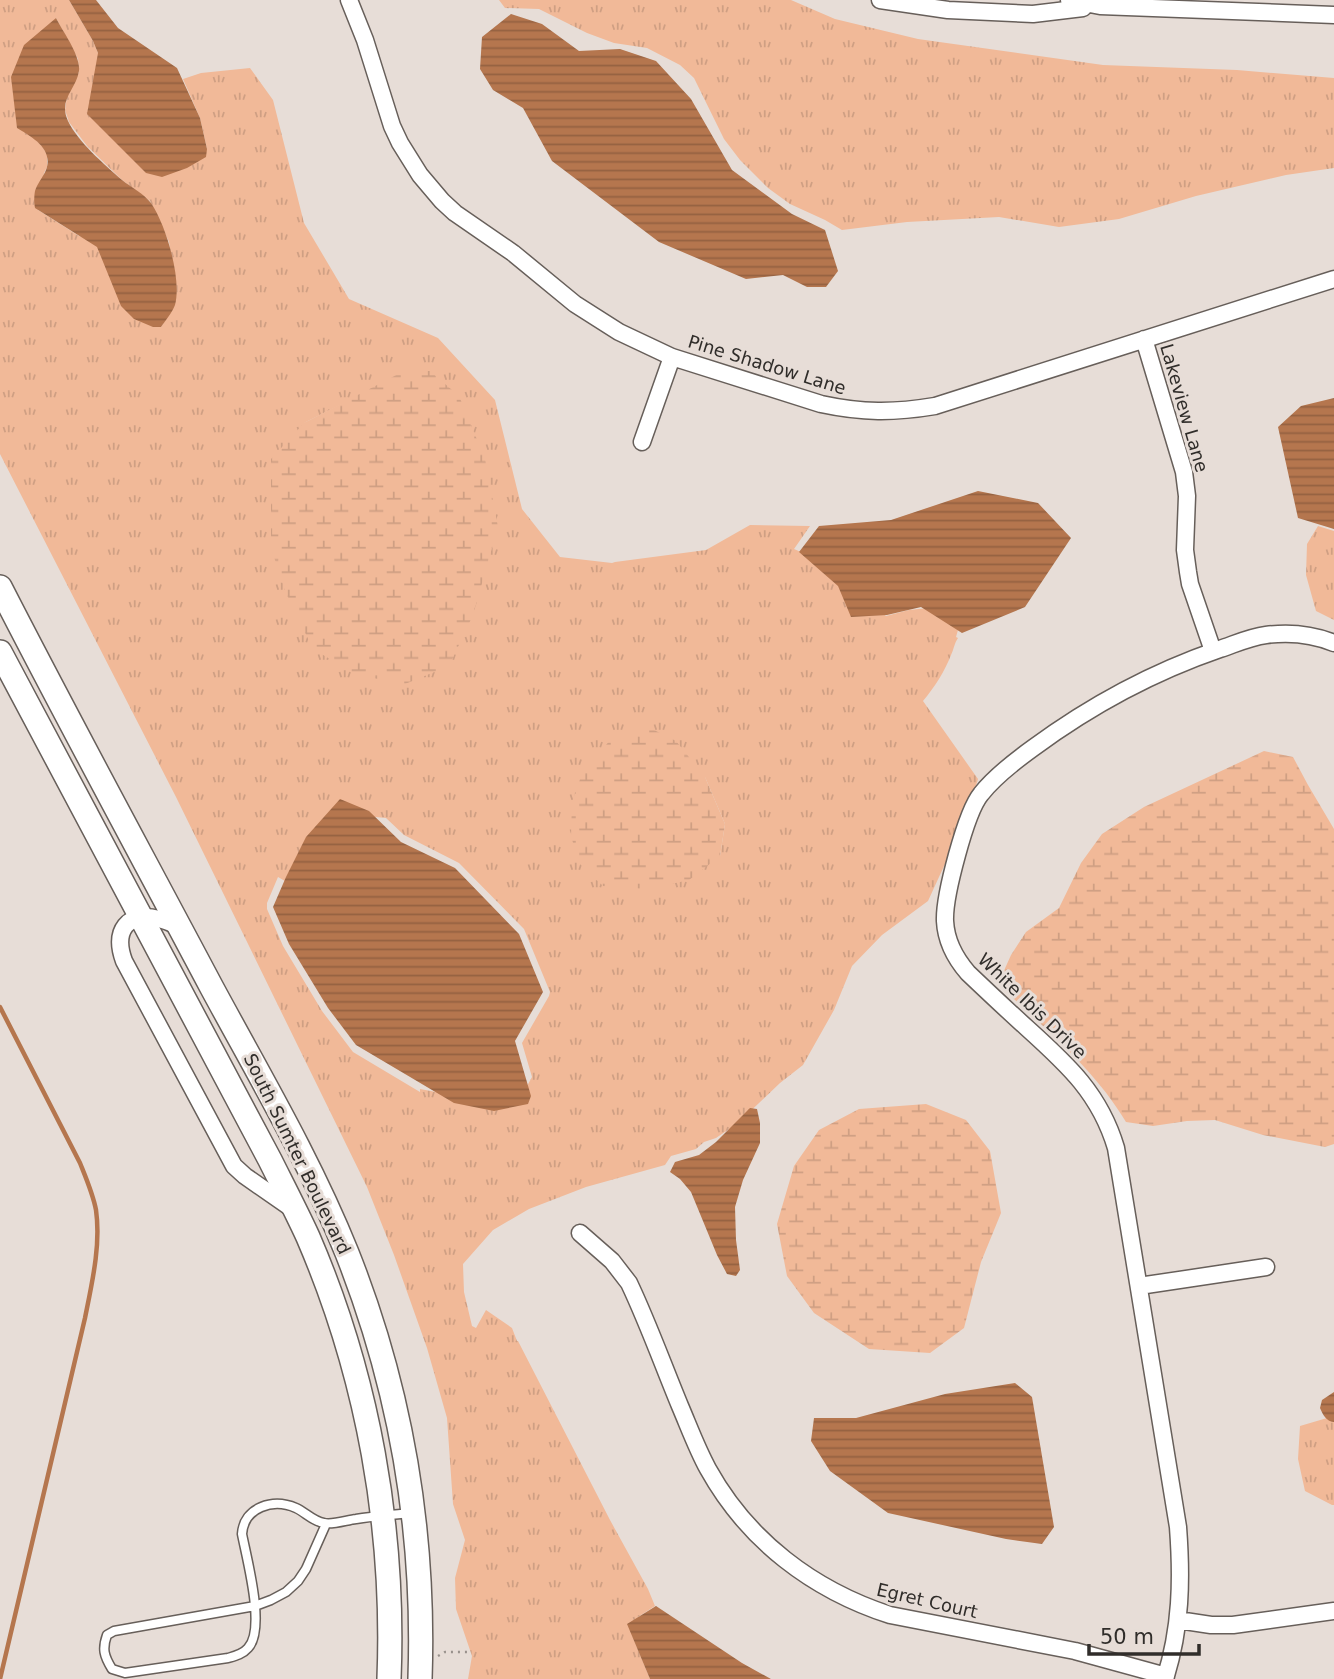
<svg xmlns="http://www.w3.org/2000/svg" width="1334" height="1679" font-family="'DejaVu Sans',sans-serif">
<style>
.grass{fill:url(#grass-tufts);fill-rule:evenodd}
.wetland{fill:url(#wetland-marsh)}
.water{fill:url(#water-rules)}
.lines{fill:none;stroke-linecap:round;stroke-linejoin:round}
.stream{stroke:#b5764e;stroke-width:4.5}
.lane-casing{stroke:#675f5a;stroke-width:11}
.street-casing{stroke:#675f5a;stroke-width:19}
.secondary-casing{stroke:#675f5a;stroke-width:26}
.path{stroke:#98918c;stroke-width:2.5;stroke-dasharray:2 5;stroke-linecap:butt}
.lane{stroke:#fff;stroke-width:8}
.street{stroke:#fff;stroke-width:16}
.secondary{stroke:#fff;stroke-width:23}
.labels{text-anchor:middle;stroke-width:6;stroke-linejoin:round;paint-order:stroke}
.street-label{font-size:18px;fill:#302d2a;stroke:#e7ddd7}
</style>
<defs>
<pattern id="grass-tufts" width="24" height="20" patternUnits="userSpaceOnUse" patternTransform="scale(1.75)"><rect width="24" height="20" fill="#f1b998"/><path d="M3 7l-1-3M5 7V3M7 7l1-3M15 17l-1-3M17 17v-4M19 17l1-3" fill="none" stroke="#cf9f83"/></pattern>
<pattern id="wetland-marsh" width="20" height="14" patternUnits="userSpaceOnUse" patternTransform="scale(1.75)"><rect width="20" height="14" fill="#f1b998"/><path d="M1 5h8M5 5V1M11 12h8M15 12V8" fill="none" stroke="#cf9f83"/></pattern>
<pattern id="water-rules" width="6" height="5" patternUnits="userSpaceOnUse" patternTransform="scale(1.75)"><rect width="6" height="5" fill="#b5764e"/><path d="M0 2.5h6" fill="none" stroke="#946141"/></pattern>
</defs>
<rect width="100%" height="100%" fill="#e7ddd7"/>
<!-- grass -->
<path class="grass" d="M0,0H69L93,41L98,53L207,149L200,118L183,79L201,73L250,68L273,100L304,223L349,299L438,338L495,400L522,509L560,557L612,563L615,562L706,550L750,525L810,526L794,549L808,555L886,616L909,610L937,607L958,630L956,637L958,638C954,644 954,649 951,655C945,671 934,688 923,701L978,779L966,818L928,901L882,935L852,966L834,1010L803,1065L780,1083L738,1123L716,1138L704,1142L696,1149L671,1156L665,1165L586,1187L529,1209L493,1230L463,1264L464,1292L472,1326L476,1328L486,1310L512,1328L517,1341H518L610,1520L648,1589L655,1606L638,1617L632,1635L650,1679H468L472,1656L456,1609L455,1578L465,1540L453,1504L447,1418L427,1348L394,1255L367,1187L176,797L0,454ZM56,18L78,59L79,72L67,97L65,110L69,122L87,146L122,180L150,201L169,242L176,288L174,306L161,327L95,240L79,236L38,210L44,173L47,167V154L42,146L34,138L19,128ZM430,371L304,423L344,403ZM705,777L725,824L720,856ZM375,817L386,818L404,835L459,863L524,929L550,992L549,996L522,1043L532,1077L521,1097L436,1092L420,1089V1092L353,1052L322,1011L283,946L267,909V903L278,877L285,881Z
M499,0H791L835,19L918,39L1103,65L1237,70L1334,78V168L1286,175L1196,196L1119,219L1059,227L999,217L907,222L842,230L825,220L790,204L768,188L740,160L724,139L694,78L680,65L647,48L614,43L587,33L539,9L505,8Z
M1318,526L1334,531V620L1316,611L1306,575L1307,544Z
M1327,1418L1334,1421V1505H1332L1305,1491L1298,1459L1300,1426Z"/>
<!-- wetland -->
<path class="wetland" d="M404,371H430L459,396L485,459L498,527L473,615L449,666L405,684L357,675L313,649L286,593L271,548V459L304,423Z
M648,727L676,741L705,777L725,824L720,856L689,880L649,889L603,886L579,863L571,836L572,803L582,773L612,738Z
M1264,751L1293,757L1308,785L1334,829V1144L1325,1147L1263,1135L1215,1120L1187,1121L1153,1126L1126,1122C1094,1068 1043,1027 998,984L1011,955L1026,932L1059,908L1081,863L1102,834L1144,807Z
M926,1104L966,1120L990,1151L1001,1213L981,1262L964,1328L930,1353L869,1349L814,1313L787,1276L777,1224L794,1166L819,1130L859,1109Z"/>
<!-- water -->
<path class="water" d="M69,0H96L118,28L177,68L200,118L207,149L206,157L187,168L162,177L146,173L87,114L98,53L93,41Z
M511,14L542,24L579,51L620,49L656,61L691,99L732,170L792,214L825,230L838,271L826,287H807L783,275L746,279L659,242L552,161L523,108L493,90L480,69L482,37Z
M56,18C63,32 81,56 79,71C76,90 58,99 68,121C78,142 104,164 122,180C131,187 144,194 151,203C166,225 182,279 175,305C172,313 165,321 161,327H153L134,319L121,306L97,247L35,208C34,203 34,196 35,191C37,184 43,177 46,170C54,149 32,137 17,128L11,77L24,45Z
M1334,398V529L1298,518L1278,427L1301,406Z
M978,491L1038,503L1071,538L1025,607L962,633L921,607L887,615L851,617L838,586L799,552L819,526L891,520Z
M340,799L369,811L401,842L455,868L519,934L543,992L515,1041L531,1096L528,1104L494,1111L454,1103L356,1045L328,1008L289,944L273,907L286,877L306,837Z
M750,1108L757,1109L760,1123V1143L743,1180L735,1207L736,1240L740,1270L736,1276L727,1274L717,1255L691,1192L680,1179L670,1172L675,1162L699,1155L716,1142Z
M1015,1383L1032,1397L1054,1527L1042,1544L1006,1539L888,1513L830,1471L811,1441L814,1418H856L945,1394Z
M1334,1392V1422C1326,1421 1323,1415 1320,1408L1322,1400Z
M656,1606L742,1663L771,1679H650L627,1624Z"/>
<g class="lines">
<!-- stream -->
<path class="stream" d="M0,1007L80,1163C86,1178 93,1194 96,1210C101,1245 92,1283 85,1318L0,1679"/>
<!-- lane casing -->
<g class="lane-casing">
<path id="lane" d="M326,1524L306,1569L298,1581L286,1592L271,1600L255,1606L114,1631L107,1635C102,1649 104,1656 112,1669L125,1673L228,1658C235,1656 243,1654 248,1648C266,1629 247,1560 242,1534C244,1507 273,1498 296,1508C305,1512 314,1522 324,1523C333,1525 347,1520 356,1519C374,1516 393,1515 411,1513"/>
</g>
<!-- street casing -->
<g class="street-casing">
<path id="street" d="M349,0L365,40L392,126L400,143L420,175L442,201L455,213L513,253L575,304L619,332L672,357L821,404C863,413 893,413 935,406L1334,279
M880,0L948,10L1033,14L1083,8
M1069,0L1100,6L1334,15
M1144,339L1184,472L1187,496L1185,550L1188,572L1190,584L1213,651
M642,442L672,357
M180,929C174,923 167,921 159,919C127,911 113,931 124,961L234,1166L245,1176L291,1208
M580,1233L612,1261L629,1283C648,1323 663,1365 680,1406C689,1427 697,1449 708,1469C748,1541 813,1590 890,1615L1075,1651L1166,1676
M1139,1286L1266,1267
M1178,1620L1211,1625H1233L1334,1611
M1165,1679C1181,1628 1182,1580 1178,1527L1116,1148C1100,1094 1068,1065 1027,1028C1007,1010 988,992 968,973C955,958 946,941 945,921C944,896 966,812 981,794C995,776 1015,761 1033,748C1090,706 1153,672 1220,649C1235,644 1250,637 1266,635C1289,632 1312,634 1334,643"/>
</g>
<!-- secondary casing -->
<g class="secondary-casing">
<path id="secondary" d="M0,587C69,722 141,854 212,988C259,1075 310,1161 347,1253C401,1389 425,1533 420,1679
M0,652L270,1160C283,1186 296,1211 308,1237C368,1376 395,1528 389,1679"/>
</g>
<!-- path -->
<path class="path" d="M438,1656L445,1652H468"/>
<!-- lane -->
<use href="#lane" class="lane"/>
<!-- street -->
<use href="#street" class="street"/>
<!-- secondary -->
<use href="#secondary" class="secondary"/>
</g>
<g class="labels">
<!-- street labels -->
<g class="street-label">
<text transform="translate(767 365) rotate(17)" y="6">Pine Shadow Lane</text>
<text transform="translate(1184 408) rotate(74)" y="6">Lakeview Lane</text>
<text transform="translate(1032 1006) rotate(44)" y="6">White Ibis Drive</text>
<text transform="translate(297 1154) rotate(64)" y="6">South Sumter Boulevard</text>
<text transform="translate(927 1601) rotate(13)" y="6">Egret Court</text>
</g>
</g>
<!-- scale -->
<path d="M1089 1644v10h110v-10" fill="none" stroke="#302d2a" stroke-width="3.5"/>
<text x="1100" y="1644" font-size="21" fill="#302d2a" stroke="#e7ddd7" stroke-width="5" paint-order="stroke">50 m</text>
</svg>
